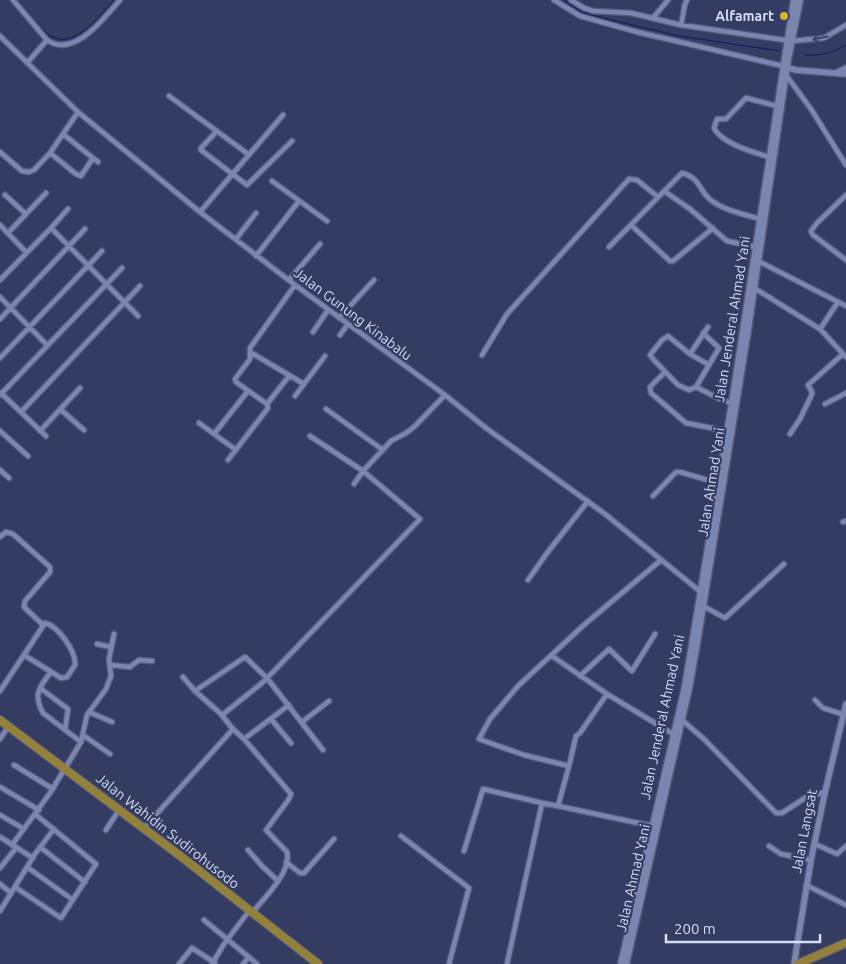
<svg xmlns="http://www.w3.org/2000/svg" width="846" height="964" font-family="Ubuntu,sans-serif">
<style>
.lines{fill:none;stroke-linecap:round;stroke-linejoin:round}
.stream{stroke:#161466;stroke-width:1}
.minor-casing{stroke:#545a7a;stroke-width:7}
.tertiary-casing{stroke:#545a7a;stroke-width:8}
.secondary-casing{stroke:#545a7a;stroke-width:9}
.trunk-casing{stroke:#545a7a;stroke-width:10}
.minor{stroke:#7a85b0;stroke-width:4.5}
.tertiary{stroke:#7a85b0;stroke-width:5.5}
.secondary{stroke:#7a85b0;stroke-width:6}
.trunk{stroke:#92803b;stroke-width:8}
.oneway{stroke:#3b436a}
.poi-dot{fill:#d7b434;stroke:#343c62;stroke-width:2}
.labels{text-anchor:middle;stroke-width:4.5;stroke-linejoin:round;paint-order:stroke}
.poi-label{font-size:14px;font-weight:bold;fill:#d6dcf4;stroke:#343c62;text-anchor:end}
.street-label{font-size:14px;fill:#d6dcf4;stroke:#343c62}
</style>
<rect width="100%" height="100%" fill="#343c62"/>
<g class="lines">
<!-- stream -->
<path class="stream" d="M17,0C26,10 35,23 45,32C72,55 97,18 114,0
M564,0L580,11L595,16L679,36L780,51
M805,55C821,56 832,53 846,45"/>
<!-- minor casing -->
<g class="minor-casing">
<path id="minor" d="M13,0L47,40C74,59 104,18 120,0
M554,0L580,16L637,32L783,66
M571,0L584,8L593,11L631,13L681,25L792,41L824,38L846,25
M653,18L668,0
M681,25L685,4L687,0
M0,36L78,112L200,212L295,285L445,395L486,428L605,514L702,593
M27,63L47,40
M786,75L811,109L846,165
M169,96L248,154
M217,131L201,148V150L247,185L292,141
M63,134L98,162
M0,152L22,171L29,172L34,170L50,153L78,112
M50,153L76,174L81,176L93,158
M769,157C753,152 722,144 714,128L717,119H726L746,98L777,106
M272,181L327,221
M664,191L690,209L727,241L756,247
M5,195L26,214
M846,195L817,223L811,231L813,235L846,260
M200,212L283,115
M0,225L26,252
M631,225L670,261H673L713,228
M51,228L68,209
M8,233L46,193
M236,239L256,213
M609,247L682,173C701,178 699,192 712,201C726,211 744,214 760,219
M256,256L299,201
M758,261L846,306
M0,280L51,228L138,316
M289,280L320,244
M754,288L820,329L846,357
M0,297L47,345
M339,318L374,280
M0,319L85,229
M820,329L838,302
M313,332L328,310
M340,335L348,324
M250,352L304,384L295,396
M690,354L708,327
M482,355L507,314L629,179L637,180L658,197
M0,358L102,251
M709,365L690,354L668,336L662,340L650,355L653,359L678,385L689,390L696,387L722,400L732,403
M665,372L650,387L651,393L686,423L727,431
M304,384L325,356
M696,387L719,348L703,333
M1,393L46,436
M0,395L122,268
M267,404L289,376
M825,404L846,393
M60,409L84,430
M326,409L383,450
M21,412L140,286
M199,423L236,450
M0,431L28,456
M40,431L80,388
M214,434L248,391
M790,434L800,419L812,394V392L808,385L843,354
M228,460L268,408L267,404L236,382L235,379L250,359V348L295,285
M0,470L9,478
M354,484L363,471L391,441L406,433L414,427L445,395
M653,496L676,472H680L718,483
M843,522L846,521
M0,537L6,532L13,534L50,567V572L25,601L24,607L43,625
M528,580L547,553L588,501
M703,606L725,618L784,564
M97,644L111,647
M552,656L607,694L673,734
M110,665L130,667L139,660L152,661
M580,676L609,649L632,671L655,634
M183,677L195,691
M40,688L68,709L65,730
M0,691L45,623C58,626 76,651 75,665L67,677L61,678L24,655
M815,700L823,708L845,715
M89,712L112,722
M222,715L262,683L273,672L420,519L363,471L310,436
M271,719L291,743
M682,720L705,740L776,813H782L805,798L825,792
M302,722L329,701
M233,729L220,713L195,691L245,657L267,678L323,750
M83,735L110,754
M0,739L8,727
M244,739L291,794L289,799L266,830L287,852C292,872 264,898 252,913
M81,742L87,715L106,689L111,676L109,659L114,634
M14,765L53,789
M569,766L576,736L580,733L607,694
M0,787L39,810
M558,806L569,766L524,755L479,739L490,719L519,685L585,624L661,560
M0,815L24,829
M144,828L233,729L244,739L289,705
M106,830L119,810
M401,836L469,888L449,964
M0,837L33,858
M815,844L837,854L846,846
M12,845L50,793L81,742L43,713C33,695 39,687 51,672
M769,846L781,854L811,860
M40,847L85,882
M248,850L262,866L278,881
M464,851L483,789L542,803
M286,862L300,873H304L334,839
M27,867L73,900
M0,868L16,848
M0,884L11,893
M806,885L846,905
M15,887L61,918L96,864L35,814
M0,911L35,854L54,829
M204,920L257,964
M179,964L192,948L215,963
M212,964L224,944L249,911
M243,964L249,957
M507,964L542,803L558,806L652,826"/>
</g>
<!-- tertiary casing -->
<g class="tertiary-casing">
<path id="tertiary" d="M784,67L796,70L846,74
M836,73L846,68
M794,964L811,860L825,792L846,704"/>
</g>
<!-- secondary casing -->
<g class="secondary-casing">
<path id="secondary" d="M621,964L685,687L732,403L794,0
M626,964L689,688L696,649L747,336L788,59L800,0"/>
</g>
<!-- trunk casing -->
<g class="trunk-casing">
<path id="trunk" d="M0,720L183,858L318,964
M798,964L846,943"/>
</g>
<!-- minor -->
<use href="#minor" class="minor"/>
<!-- tertiary -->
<use href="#tertiary" class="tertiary"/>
<!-- secondary -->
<use href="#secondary" class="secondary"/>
<!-- trunk -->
<use href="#trunk" class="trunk"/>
</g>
<!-- one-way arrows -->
<defs><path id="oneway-shaft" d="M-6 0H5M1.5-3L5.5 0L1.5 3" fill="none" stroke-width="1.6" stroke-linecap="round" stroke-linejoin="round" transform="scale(1.25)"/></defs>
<use class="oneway" href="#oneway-shaft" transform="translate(820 38) rotate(168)"/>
<!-- markers -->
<circle class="poi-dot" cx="784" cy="16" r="5"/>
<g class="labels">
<!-- poi labels -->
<g class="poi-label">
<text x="774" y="21">Alfamart</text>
</g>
<!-- street labels -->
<g class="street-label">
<text transform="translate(353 314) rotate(37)" y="5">Jalan Gunung Kinabalu</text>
<text transform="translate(732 319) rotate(-81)" y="5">Jalan Jenderal Ahmad Yani</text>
<text transform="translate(711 482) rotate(-81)" y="5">Jalan Ahmad Yani</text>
<text transform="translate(662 717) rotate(-78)" y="5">Jalan Jenderal Ahmad Yani</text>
<text transform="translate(168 831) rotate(38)" y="5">Jalan Wahidin Sudirohusodo</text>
<text transform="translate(804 831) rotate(-79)" y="5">Jalan Langsat</text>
<text transform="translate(633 878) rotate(-77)" y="5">Jalan Ahmad Yani</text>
</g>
</g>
<!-- scale -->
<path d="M666 934v8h154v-8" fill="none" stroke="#d6dcf4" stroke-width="2.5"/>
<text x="674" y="934" font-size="15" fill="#d6dcf4" stroke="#343c62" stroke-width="4" paint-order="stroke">200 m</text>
</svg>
